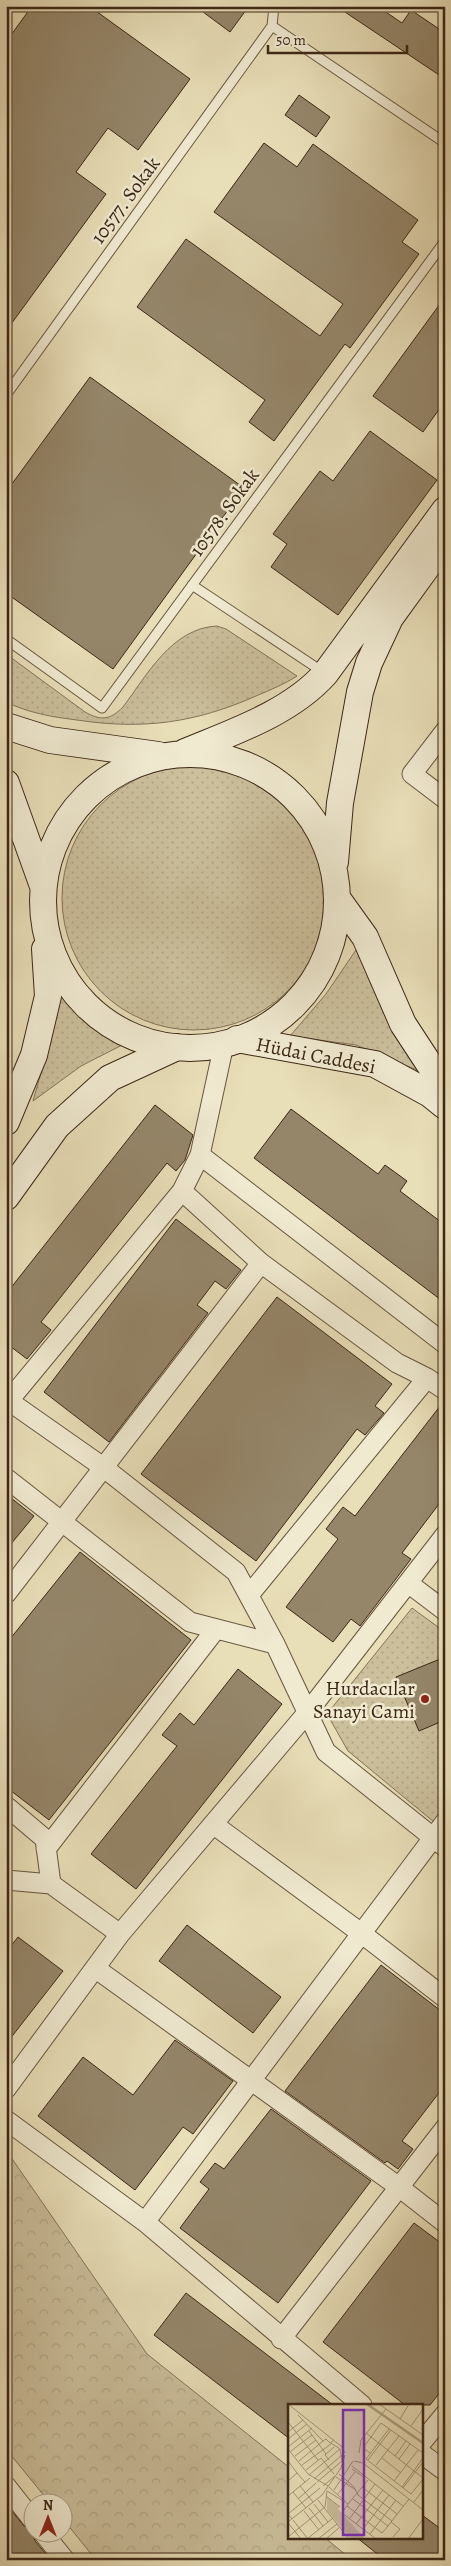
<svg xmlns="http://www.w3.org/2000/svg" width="451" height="2566" font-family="Alegreya,serif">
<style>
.grass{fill:url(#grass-dots);stroke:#847359}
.forest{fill:url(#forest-crowns);stroke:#847359}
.building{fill:#95866a;stroke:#3c2716}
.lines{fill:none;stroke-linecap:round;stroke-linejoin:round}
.lane-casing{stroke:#67553e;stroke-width:11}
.street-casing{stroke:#67553e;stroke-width:21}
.secondary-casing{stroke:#3c2716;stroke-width:28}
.lane{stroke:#f0ead1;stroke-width:9}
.street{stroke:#f0ead1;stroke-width:19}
.secondary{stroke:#f0ead1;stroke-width:26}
.poi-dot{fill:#8f2418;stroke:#f0ead1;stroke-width:2}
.labels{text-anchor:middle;stroke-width:5;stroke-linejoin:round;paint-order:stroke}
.street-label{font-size:20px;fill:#3c2716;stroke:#f0ead1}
.poi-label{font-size:20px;fill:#3c2716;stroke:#f0ead1;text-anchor:end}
.inset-river{fill:none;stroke:#aea081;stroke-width:2.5}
.inset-road{fill:none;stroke:#a39577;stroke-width:1}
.view{fill:#7b2cbf;fill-opacity:0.15;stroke:#7b2cbf;stroke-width:2.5}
.inset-edge{fill:none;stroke:#3c2716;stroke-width:2.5}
</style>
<defs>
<pattern id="grass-dots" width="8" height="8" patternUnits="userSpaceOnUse" patternTransform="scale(1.25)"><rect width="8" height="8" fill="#cbbf9c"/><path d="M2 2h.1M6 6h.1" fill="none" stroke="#afa486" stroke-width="1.8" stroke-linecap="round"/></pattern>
<pattern id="forest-crowns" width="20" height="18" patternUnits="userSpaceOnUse" patternTransform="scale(1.25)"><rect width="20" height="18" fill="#cbbf9c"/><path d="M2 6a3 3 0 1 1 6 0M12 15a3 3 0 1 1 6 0" fill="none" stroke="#afa486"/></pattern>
</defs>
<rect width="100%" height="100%" fill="#e8deb8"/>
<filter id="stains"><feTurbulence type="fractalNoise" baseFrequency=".004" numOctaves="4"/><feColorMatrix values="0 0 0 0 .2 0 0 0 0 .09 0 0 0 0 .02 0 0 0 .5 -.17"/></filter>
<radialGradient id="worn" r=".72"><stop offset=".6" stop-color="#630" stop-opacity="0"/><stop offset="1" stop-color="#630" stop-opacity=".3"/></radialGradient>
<!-- grass -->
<path class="grass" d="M217,626L226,629L297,676C285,684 270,690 256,696C195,723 143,730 77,720C52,717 29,713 6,702V654L85,712C101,721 110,720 123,707C147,675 172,628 217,626Z
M62 898a132 132 0 1 1 264 0a132 132 0 1 1-264 0Z
M358,947L422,1072L356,1045L290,1036L326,994Z
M56,975L87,1011L130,1041L81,1066L33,1101L51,1038Z
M412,1608L445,1632V1808L434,1822L348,1751L327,1714Z"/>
<!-- forest -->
<path class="forest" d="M6,2150L147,2354L290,2468V2537H324L352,2560H96L63,2519L62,2504L50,2503L6,2449Z"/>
<!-- building -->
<path class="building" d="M32,6H89L190,79L138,150L108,128L76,172L106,194L6,331V42Z
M195,6H249L230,32Z
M336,6H377L402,23L411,10L445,33V79Z
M299,95L330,117L316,137L285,115Z
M264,143L297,167L313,144L418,220L402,242L419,254L350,348L345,344L274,441L249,422L265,400L137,307L186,239L320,336L343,304L214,212Z
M445,297V401L423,432L373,396Z
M90,377L244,488L113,669L6,593V492Z
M370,431L437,480L338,615L271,567L287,544L273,534L320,471L333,481Z
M155,1105L193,1135L185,1160L176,1171L167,1163L41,1322L51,1330L27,1359L6,1343V1294Z
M291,1109L378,1174L385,1165L407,1181L400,1191L445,1225V1303L254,1158Z
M176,1219L241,1270L226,1289L215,1281L197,1305L208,1313L109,1442L44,1392Z
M277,1297L392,1384L375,1406L384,1413L365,1435L357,1429L256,1561L141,1474Z
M444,1401L445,1496L402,1553L411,1559L392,1584L360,1626L351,1619L333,1642L286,1607L338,1539L326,1529L343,1507L355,1516Z
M6,1494L34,1516L6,1550Z
M80,1552L191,1640L49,1820L6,1787V1644Z
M445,1657V1720L419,1731L396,1677Z
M238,1669L282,1704L136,1889L91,1854L177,1746L162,1735L180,1713L194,1725Z
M187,1925L281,1997L253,2033L159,1961Z
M18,1937L63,1971L6,2044V1952Z
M381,1965L445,2014V2085L402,2141L413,2149L398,2169L387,2161L385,2163L285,2091Z
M175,2040L233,2081L193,2134L183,2127L135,2190L38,2116L83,2057L133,2095Z
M271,2109L371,2181L278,2303L180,2228L209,2189L200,2182L215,2163L224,2169Z
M414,2223L445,2246V2386L430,2405H405L323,2342Z
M186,2293L333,2405H290V2439L154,2335Z
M11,2510L24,2526L32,2530L35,2541L46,2554L38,2560H6V2513Z
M422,2515L445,2532V2560H385L356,2537H422Z"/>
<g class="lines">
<!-- lane casing -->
<g class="lane-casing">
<path id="lane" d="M274,6L272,26L445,143
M6,395L272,26
M192,585L323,672
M6,639L102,708L445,241"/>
</g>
<!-- street casing -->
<g class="street-casing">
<path id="street" d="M445,731L412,774L445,799
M200,1155L445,1344
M182,1191L261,1263L397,1363L427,1378L445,1390
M6,1399L103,1467L236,1572L275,1644L326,1752L445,1847
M6,1404L182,1191L200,1155L224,1044
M6,1478L190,1622L275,1644
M408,1583L445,1611
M6,1594L261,1263
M249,1595L427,1378
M6,1806L45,1839L51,1884L120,1934L307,1713L445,1535
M213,1824L361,1933L445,1998
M46,1849L216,1629
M6,1880L51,1884
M95,1968L399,2187L445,2223
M6,2089L120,1934
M6,2120L145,2222L362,2405
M145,2222L445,1822
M281,2339L445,2128
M422,2442L445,2414
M422,2454L445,2471
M6,2486L32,2519
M44,2534L65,2560"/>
</g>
<!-- secondary casing -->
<g class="secondary-casing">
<path id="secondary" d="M6,726L50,740L158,755
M185,752C233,732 290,713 325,674L445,510
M43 901a147 147 0 1 1 294 0a147 147 0 1 1-294 0Z
M6,783L43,886
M335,862L340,803L360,692L369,663L390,618L445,542
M337,898L365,937L403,1024L437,1076L445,1082
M237,1039L375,1064L430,1094L445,1106
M6,1122L34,1055L48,996L45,949
M6,1197L57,1126L110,1078L177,1047"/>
</g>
<!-- lane -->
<use href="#lane" class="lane"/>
<!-- street -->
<use href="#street" class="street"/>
<!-- secondary -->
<use href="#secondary" class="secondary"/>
</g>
<!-- markers -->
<circle class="poi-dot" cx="425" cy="1699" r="5"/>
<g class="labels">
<!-- street labels -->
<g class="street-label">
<text transform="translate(125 200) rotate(-54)" y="7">10577. Sokak</text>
<text transform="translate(224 512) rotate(-54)" y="7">10578. Sokak</text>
<text transform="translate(316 1055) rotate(11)" y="7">Hüdai Caddesi</text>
</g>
<!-- poi labels -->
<g class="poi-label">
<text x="415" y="1695">Hurdacılar<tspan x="415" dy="23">Sanayi Cami</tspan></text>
</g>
</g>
<!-- overview -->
<g transform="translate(288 2404)">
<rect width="135" height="135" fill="#e8deb8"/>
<path d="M39,93L51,103L50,105L77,135H63L39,106Z" fill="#cbbf9c"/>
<path class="inset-river" d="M79,0L135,39"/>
<path class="inset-road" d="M0,0L53,42L57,49M91,0L135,31M10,11L35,37L38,35L42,39L46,36M112,15L121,0M0,18L30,56M123,22L135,5M101,25L78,55L123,90L135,75M21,27L38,50M0,28L15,16M78,29L135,74M0,35L19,20M0,43L24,24M0,45L20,70L40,82M3,47L24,31M71,49L73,36L98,5M82,49L75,44L93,19L135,49M7,52L28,36M107,52L118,37M94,54L113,69M111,55L122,40M41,56L37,51L46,43M80,56L103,26M0,57L9,69M11,57L35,37M66,57L75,59L135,106M14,61L43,40M88,61L111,32M64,62L115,102M64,65L77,74M18,66L33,54L46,70M51,70L66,83L70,91L104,117M21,71L52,45M48,73L68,86M26,75L54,51M0,77L9,69L17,78M106,77L130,46M29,78L54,57L52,45L43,39M12,82L25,98M35,82L47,72M41,83L60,100L80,76M74,83L109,110M114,83L135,54M115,84L135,58M46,86L65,57M5,88L18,104M50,90L67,68M0,92L22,74M38,92L52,103M10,95L28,79M65,95L100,122L121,95M30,96L61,135M126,98L135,86M26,100L40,118M60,100L54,109L75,125L101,91M59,102L94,129L100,122M21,104L35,122M16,107L31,126M62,114L87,80M4,115L0,110L32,84M5,116L20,135M0,118L34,91L53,64L57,51M103,118L112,125L105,133M1,120L13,135M68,120L95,86M75,125L88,135M82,130L108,96M0,133L37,103L39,87L57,98M19,135L45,114M30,135L49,120M38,135L52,123M120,135L135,115"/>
<path class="view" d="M55,6H76V131H55Z"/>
<rect width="135" height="135" class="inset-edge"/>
</g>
<!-- margin -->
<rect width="451" height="2566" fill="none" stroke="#e8deb8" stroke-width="25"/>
<rect x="8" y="8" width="436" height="2551" fill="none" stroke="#3c2716" stroke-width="2.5"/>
<rect x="12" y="12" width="426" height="2541" fill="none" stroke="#3c2716"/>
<!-- north arrow -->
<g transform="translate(48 2518)"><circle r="24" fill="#f0ead1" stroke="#a89c86"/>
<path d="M0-4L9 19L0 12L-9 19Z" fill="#8f2418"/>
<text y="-8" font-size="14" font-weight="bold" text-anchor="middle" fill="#3c2716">N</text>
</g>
<!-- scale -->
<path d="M268 45v8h139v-8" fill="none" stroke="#3c2716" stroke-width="2.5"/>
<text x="276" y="45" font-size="15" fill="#3c2716" stroke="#f0ead1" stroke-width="4" paint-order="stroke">50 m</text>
<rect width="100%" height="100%" filter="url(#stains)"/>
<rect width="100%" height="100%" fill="url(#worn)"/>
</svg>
